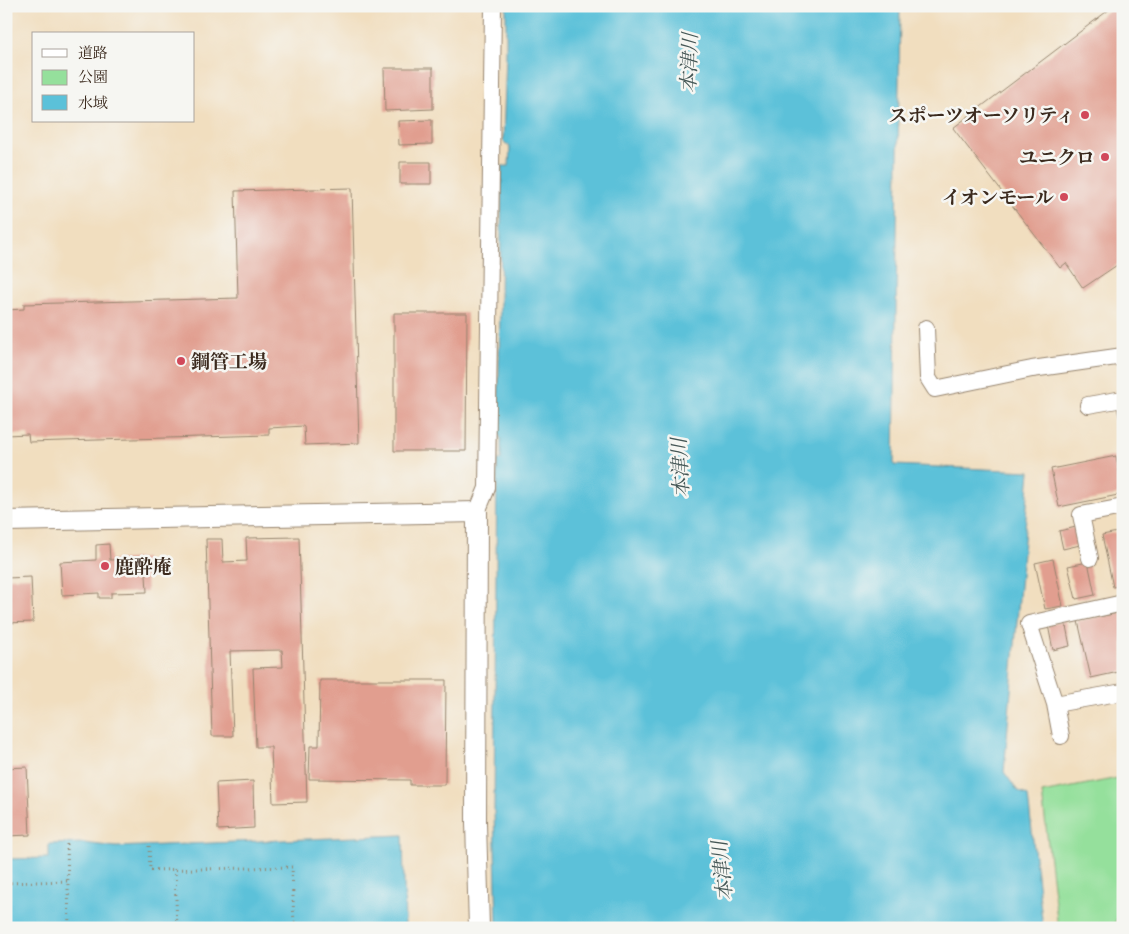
<svg xmlns="http://www.w3.org/2000/svg" width="1129" height="934" font-family="'Old Standard TT','Noto Serif JP',serif">
<style>
.green{fill:#95e09c;stroke:#68855d}
.water{fill:#5bc1d9;stroke:#4b767c}
.building{fill:#e19e8f}
.lines{fill:none;stroke-linecap:round;stroke-linejoin:round}
.minor-casing{stroke:#96846e;stroke-width:18}
.tertiary-casing{stroke:#96846e;stroke-width:22}
.path{stroke:#96846e;stroke-width:3;stroke-dasharray:1 4;stroke-linecap:butt}
.minor{stroke:#fff;stroke-width:16}
.tertiary{stroke:#fff;stroke-width:20}
.poi-dot{fill:#d1495b;stroke:#f6f6f2;stroke-width:2}
.labels{text-anchor:middle;stroke-width:5;stroke-linejoin:round;paint-order:stroke}
.poi-label{font-size:19px;font-weight:bold;fill:#3b2a1e;stroke:#f6f6f2;text-anchor:end}
.water-label{font-size:20px;font-style:italic;fill:#455756;stroke:#f6f6f2}
</style>
<rect width="100%" height="100%" fill="#f6f6f2"/>
<filter id="ink" filterUnits="userSpaceOnUse"><feTurbulence type="fractalNoise" baseFrequency=".02" numOctaves="2"/><feDisplacementMap in="SourceGraphic" scale="10" xChannelSelector="R" yChannelSelector="G"/><feConvolveMatrix kernelMatrix="1 2 1 2 8 2 1 2 1" color-interpolation-filters="sRGB"/></filter>
<filter id="wash" filterUnits="userSpaceOnUse"><feTurbulence type="fractalNoise" baseFrequency=".0096" numOctaves="4" result="noise"/><feDisplacementMap in="SourceGraphic" scale="20" xChannelSelector="R" yChannelSelector="G"/><feGaussianBlur stdDeviation="1.12" result="paint"/><feColorMatrix in="noise" values="0 0 0 0 0 0 0 0 0 0 0 0 0 0 0 0 0 1.4 0 .05"/><feComposite in="paint" operator="in"/></filter>
<g filter="url(#wash)">
<rect width="100%" height="100%" fill="#f1debf"/>
<!-- green -->
<path class="green" d="M1123,777V910L1115,922V928H1058L1042,793Z"/>
<!-- water -->
<path class="water" d="M506,6H900L894,465L1030,471L1004,772L1017,790L1028,796L1043,928H497L494,810L497,460H501V439L498,434L502,166H509L510,147L503,141L506,55Z
M403,835L405,928H6V859L49,858V844L84,843L116,847Z"/>
<g id="blocks">
<!-- building -->
<path class="building" d="M1114,6H1123V261L1083,288L1066,263L1060,268L953,128Z
M384,68H433V109L385,111Z
M432,120V144L399,145L398,121Z
M400,162H431V184H400Z
M352,188L359,443L305,445L304,426L269,428V435L29,442L28,434L6,435V310L24,309V304L238,298L235,191Z
M394,313H467L466,451H394Z
M1123,406V429L1122,430L1117,407Z
M1116,456L1123,494L1059,507L1051,469Z
M1076,527L1080,545L1063,549L1059,531Z
M1123,531V585L1113,587L1102,535Z
M299,537L307,802L273,803L271,747H256L253,668L283,667L282,650L230,651L233,736H212L206,539H222L223,562L247,561L246,538Z
M109,544L110,560L145,558L147,592L111,593V598H99V593L62,595L60,562L96,560V545Z
M1053,559L1063,606L1045,609L1035,563Z
M1088,562L1095,595L1076,599L1068,566Z
M31,577L33,622L6,623V578Z
M1123,612V671L1091,678L1078,621Z
M1065,621L1070,646L1053,650L1048,625Z
M320,680H446L445,785H410V780L309,779L310,746H319Z
M27,767L30,835L6,836V768Z
M253,781L254,828L218,830L216,783Z"/>
</g>
</g>
<g filter="url(#ink)">
<use href="#blocks" fill-opacity="0" stroke="#96846e" stroke-width="1"/>
<g class="lines">
<!-- minor casing -->
<g class="minor-casing">
<path id="minor" d="M926,328L928,378L935,389L1032,369L1123,356
M1088,405L1123,399
M477,512L487,488L493,6
M1090,558L1081,515L1123,507
M1055,704L1123,692
M1061,736L1055,704L1029,624L1123,603"/>
</g>
<!-- tertiary casing -->
<g class="tertiary-casing">
<path id="tertiary" d="M6,521L477,512L476,823L479,928"/>
</g>
<!-- path -->
<path class="path" d="M67,844L69,928
M149,846L150,870L292,867L294,928
M175,869L177,928
M6,883L68,881"/>
<!-- minor -->
<use href="#minor" class="minor"/>
<!-- tertiary -->
<use href="#tertiary" class="tertiary"/>
</g>
</g>
<!-- markers -->
<g class="poi-dot">
<circle cx="1085" cy="115" r="5"/>
<circle cx="1105" cy="157" r="5"/>
<circle cx="1064" cy="197" r="5"/>
<circle cx="181" cy="361" r="5"/>
<circle cx="105" cy="566" r="5"/>
</g>
<g class="labels">
<!-- poi labels -->
<g class="poi-label">
<text x="1075" y="122">スポーツオーソリティ</text>
<text x="1095" y="164">ユニクロ</text>
<text x="1054" y="204">イオンモール</text>
<text x="191" y="368" text-anchor="start">鋼管工場</text>
<text x="115" y="573" text-anchor="start">鹿酔庵</text>
</g>
<!-- water labels -->
<g class="water-label">
<text transform="translate(689 63) rotate(-88)" y="7">本津川</text>
<text transform="translate(680 468) rotate(-93)" y="7">本津川</text>
<text transform="translate(722 871) rotate(-96)" y="7">本津川</text>
</g>
</g>
<!-- margin -->
<rect width="1129" height="934" fill="none" stroke="#f6f6f2" stroke-width="25"/>
<!-- legend -->
<rect x="32" y="32" width="162" height="90" fill="#f6f6f2" stroke="#aba49d"/>
<rect x="42" y="49" width="25" height="8" fill="#ffffff" stroke="#aba49d"/>
<text x="78" y="58" font-size="15" fill="#3b2a1e">道路</text>
<rect x="42" y="70" width="25" height="15" fill="#95e09c" stroke="#aba49d"/>
<text x="78" y="82" font-size="15" fill="#3b2a1e">公園</text>
<rect x="42" y="95" width="25" height="15" fill="#5bc1d9" stroke="#aba49d"/>
<text x="78" y="108" font-size="15" fill="#3b2a1e">水域</text>
</svg>
